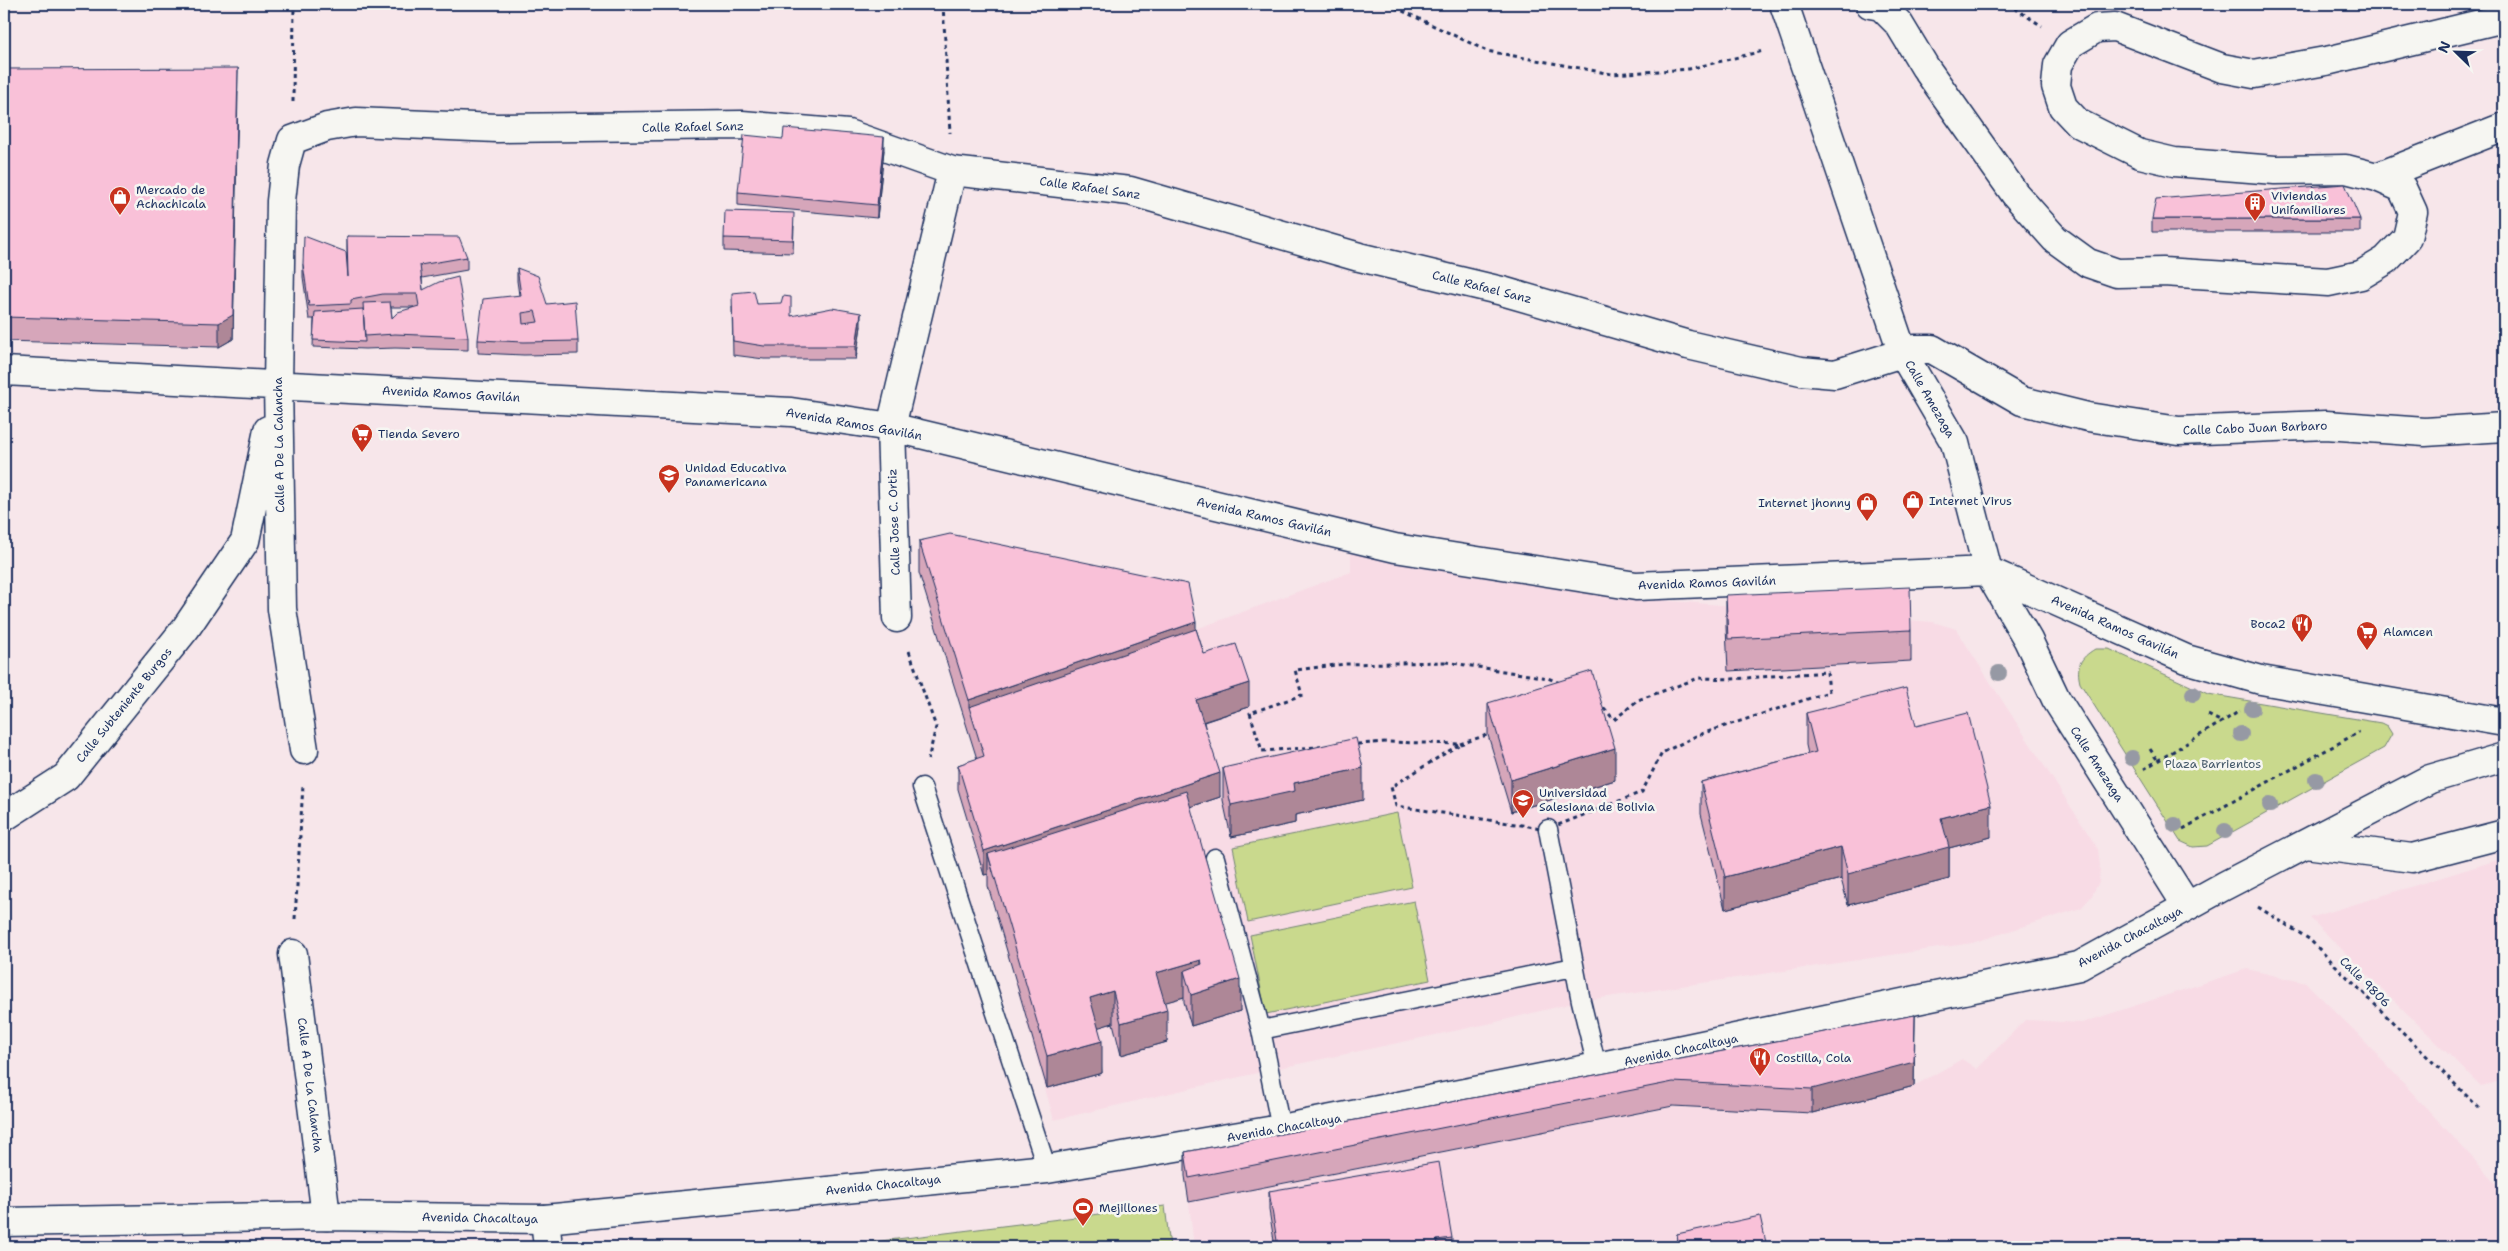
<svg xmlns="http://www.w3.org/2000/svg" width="2508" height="1251" font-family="'Shantell Sans',sans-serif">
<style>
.built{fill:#f8dbe5}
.green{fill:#c9d98d;stroke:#728476}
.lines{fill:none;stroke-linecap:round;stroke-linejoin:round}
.lane-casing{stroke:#1b2f5e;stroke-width:21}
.street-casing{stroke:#1b2f5e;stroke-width:31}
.secondary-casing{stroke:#1b2f5e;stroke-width:31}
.path{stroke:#1b2f5e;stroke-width:3;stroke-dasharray:4 4;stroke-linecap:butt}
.lane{stroke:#f6f6f2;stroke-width:18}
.street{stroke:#f6f6f2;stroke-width:28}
.secondary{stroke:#f6f6f2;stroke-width:28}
.tree{fill:#9699a4}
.wall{fill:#d6a6ba;stroke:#1b2f5e;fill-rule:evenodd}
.shaded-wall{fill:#ae8797;stroke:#1b2f5e}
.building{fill:#f9c1d8;stroke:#1b2f5e;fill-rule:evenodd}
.labels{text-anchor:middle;stroke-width:5;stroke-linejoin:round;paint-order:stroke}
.street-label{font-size:12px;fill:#1b2f5e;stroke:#f6f6f2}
.poi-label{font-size:12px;fill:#1b2f5e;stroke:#f6f6f2;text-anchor:start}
.park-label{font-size:12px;fill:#465a6a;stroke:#f6f6f2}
</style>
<rect width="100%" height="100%" fill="#f7e6ea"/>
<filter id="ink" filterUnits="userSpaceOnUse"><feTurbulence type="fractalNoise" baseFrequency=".02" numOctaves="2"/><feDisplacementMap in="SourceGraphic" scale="10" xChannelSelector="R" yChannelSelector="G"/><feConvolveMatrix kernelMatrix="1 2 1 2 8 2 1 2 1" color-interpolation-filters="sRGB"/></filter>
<g filter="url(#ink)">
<!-- built -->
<path class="built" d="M1351,553L1609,596L1933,622L1956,629L2098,849L2100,866L2099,882L2091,897L2081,908L1972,943L1581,1001L1492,1023L1270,1070L1054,1120L988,886L958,789L984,780L919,573L950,566L1191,631L1351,572Z
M2504,858V1080L2481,1086L2310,918Z
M2247,969L2306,983L2357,1033L2504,1192V1247H1194L1189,1202L1673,1106L1812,1113L1914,1086L1962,1059L1977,1069L2025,1020L2082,1023Z"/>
<!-- green -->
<path class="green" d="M2095,649H2109L2208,694L2381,723L2387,726L2392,734L2384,748L2207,846L2193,847L2180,841L2080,683C2076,666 2080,658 2095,649Z
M1397,813L1412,887L1248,922L1233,847Z
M1414,901L1430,980L1266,1014L1250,935Z
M1165,1206L1170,1247H832Z"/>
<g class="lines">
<!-- lane casing -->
<g class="lane-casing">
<path id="lane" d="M922,787L1047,1169
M1548,829L1581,1001L1597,1067
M1215,858L1261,1030L1281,1129
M1261,1030L1574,967"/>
</g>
<!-- street casing -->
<g class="street-casing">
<path id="street" d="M1784,4L1903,354L1955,443L1988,571L2028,640L2056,699L2187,906
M1870,4L1881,6L1899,24L1925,67L2015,194L2055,239L2088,263L2117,273L2163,272L2328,282L2361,275L2386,260L2407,238L2413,212L2402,188L2377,177L2346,169L2275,170L2174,162L2140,154L2078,123L2063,107L2056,86L2058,65L2070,44L2097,28L2115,27L2222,68L2254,74L2331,60L2492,21L2504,12
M2377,177L2504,127
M4,371L791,412L891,427L1395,548L1636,586L1988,571L2186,659L2261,680L2504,722
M897,618L891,427L952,171
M304,750L282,609L278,385L281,201L285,165L292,140L327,127L356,122L497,128L742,125L848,134L952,171L1130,191L1359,257L1502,291L1688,345L1801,371L1835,374L1915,349H1932L2022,401L2088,417L2179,431L2326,425L2425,432L2504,427
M4,817L66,777L186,628L245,541L268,430
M2306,844L2412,858L2504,834
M293,954L326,1216
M545,1219L548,1247"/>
</g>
<!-- secondary casing -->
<g class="secondary-casing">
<path id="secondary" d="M4,1222L326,1216L545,1219L1047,1169L1281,1129L1597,1067L2079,966L2224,886L2430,779L2504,757"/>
</g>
<!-- path -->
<path class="path" d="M943,4L950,133
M1388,4L1487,51L1612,74L1689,69L1763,51
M2008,4L2042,26
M293,102L294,4
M909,651L936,727L928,760
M1446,662L1548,678L1596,698L1614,720L1638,700L1699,678L1732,679L1827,672L1829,692L1698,735L1662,753L1642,792L1548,829L1396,806L1391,787L1460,744L1386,742L1262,751L1250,713L1302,695L1295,670L1345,664Z
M2208,715L2222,722
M1460,744L1490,734
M2150,749L2158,761
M2144,769L2240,711
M2183,829L2359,732
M2258,907L2309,939L2479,1108
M295,919L303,785"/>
<!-- lane -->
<use href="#lane" class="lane"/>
<!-- street -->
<use href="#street" class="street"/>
<!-- secondary -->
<use href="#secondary" class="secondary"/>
</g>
<!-- trees -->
<g class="tree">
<circle cx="1999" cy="673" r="8"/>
<circle cx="2193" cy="694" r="8"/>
<circle cx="2252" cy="709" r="8"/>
<circle cx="2241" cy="734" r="8"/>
<circle cx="2132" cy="758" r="8"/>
<circle cx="2316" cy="780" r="8"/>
<circle cx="2270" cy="805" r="8"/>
<circle cx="2175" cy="825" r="8"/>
<circle cx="2225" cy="831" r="8"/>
</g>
<!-- wall -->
<path class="wall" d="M4,69L238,92L233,339L219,347L4,341Z
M884,150L877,218L738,205V192Z
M2152,219H2360V232H2152Z
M794,226L793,253L724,251V238Z
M347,236L467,257V270L422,278L423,290L468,337V350L395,348L365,349L313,347L314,319H309L303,277V264L347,268ZM391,307H414L392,318Z
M517,268L578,341V354L524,355L478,353V340L519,295L517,281Z
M757,304L791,316L861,326L856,359H764L733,355L732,306Z
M919,541L1196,629L1204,654L1249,707L1204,722L1220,797L1190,807L1240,1011L1191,1026L1184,1002V997L1165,1002L1167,1042L1121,1055L1113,1023L1098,1027L1102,1073L1047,1088L988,886V874L984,875L958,789V765L977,759L919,573Z
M1726,595L1911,630V661L1728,671L1726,627Z
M1488,703L1615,780L1511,812L1488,735Z
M1806,713L1916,726L1991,837L1949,848V879L1848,905L1841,879L1725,909L1701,814V782L1808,754L1806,745Z
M1223,768L1363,800L1295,815V823L1231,837L1223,800Z
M1915,1015L1914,1086L1812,1113L1673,1106L1189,1202L1185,1176V1152Z
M1269,1191L1452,1238V1247H1275L1269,1210Z
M1677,1234L1767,1247H1677Z"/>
<!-- shaded-wall -->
<path class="shaded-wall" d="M238,68L233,339L219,347V323Z
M884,137V150L877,218V205Z
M861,313V326L856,359V346Z
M1196,622V653L969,707V700Z
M1249,683V707L1196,724V700Z
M1615,748V780L1511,812V780Z
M1363,768V800L1295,815V823L1231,837V805L1294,783Z
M1220,773V797L993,872L988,854V874L984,875V851Z
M1991,805V837L1949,848V879L1848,905V874L1941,818Z
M1841,847V879L1725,909V877Z
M1201,960V991L1184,971V997L1156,1005V973Z
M1240,979V1011L1191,1026V995Z
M1113,991V1023L1090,1030V998Z
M1167,1010V1042L1121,1055V1023Z
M1915,1015L1914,1086L1812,1113V1089Z
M1102,1041V1073L1047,1088V1056Z"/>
<!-- building -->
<path class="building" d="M238,68L233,315L219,323L4,317V69Z
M784,128L884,137L877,205L738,192L744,135L783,139Z
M2345,184L2360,219H2152L2156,199Z
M725,211L794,213L793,240L724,238Z
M304,236L346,252L348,277L347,236L459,237L467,257L420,265L423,290L439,282L458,277L468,337L395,334L365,336L363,303L390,302L392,318L398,312L419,306L417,294H383L351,300V304L309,306L303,264Z
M517,268L538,276L547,304L575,301L578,341L524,342L478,340L483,299L521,295ZM535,311L538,322L523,324L522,313Z
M754,291L757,304L781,303L783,296L791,297V316L832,308L861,313L856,346H764L733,341L732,293Z
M363,309L365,342L313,340L315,312Z
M950,534L1188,584L1196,622L969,700L919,541Z
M1910,587L1911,630L1728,639L1726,595Z
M1196,629L1204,654L1236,644L1249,683L1196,700L1220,773L984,851L958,765L984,756L969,707Z
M1592,671L1615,748L1511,780L1488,703Z
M1906,688L1916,726L1968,713L1991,805L1941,818L1949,847L1848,874L1841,847L1725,877L1701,782L1816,752L1806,713Z
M1356,738L1363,768L1294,783L1295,791L1231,805L1223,768Z
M1186,791L1240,979L1191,995L1184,971L1202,964L1201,960L1156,973L1167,1010L1121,1023L1113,991L1090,998L1102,1041L1047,1056L988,854Z
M1915,1015L1914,1062L1812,1089L1673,1082L1189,1178L1185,1152Z
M1439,1162L1452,1238L1437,1240L1439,1247H1278L1269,1191Z
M1760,1216L1767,1247H1679L1677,1234Z"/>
</g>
<!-- icons -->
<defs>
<g id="shop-pin" transform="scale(1.125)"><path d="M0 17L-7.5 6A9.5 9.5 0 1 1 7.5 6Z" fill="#c8321e" stroke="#f6f6f2"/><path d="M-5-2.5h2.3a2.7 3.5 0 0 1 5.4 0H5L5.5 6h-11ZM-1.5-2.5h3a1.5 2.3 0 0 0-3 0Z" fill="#fff"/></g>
<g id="building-pin" transform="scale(1.125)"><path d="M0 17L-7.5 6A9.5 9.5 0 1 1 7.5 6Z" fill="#c8321e" stroke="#f6f6f2"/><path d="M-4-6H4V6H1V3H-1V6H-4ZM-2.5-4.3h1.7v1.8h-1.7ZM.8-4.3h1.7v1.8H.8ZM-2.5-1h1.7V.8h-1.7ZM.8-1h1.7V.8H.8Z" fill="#fff"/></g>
<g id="supermarket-pin" transform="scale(1.125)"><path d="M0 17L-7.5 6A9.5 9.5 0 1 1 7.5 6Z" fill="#c8321e" stroke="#f6f6f2"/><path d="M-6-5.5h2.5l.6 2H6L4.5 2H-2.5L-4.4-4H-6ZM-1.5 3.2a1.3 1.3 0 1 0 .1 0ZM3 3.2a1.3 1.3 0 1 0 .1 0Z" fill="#fff"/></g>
<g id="school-pin" transform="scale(1.125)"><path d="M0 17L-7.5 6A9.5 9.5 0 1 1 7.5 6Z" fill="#c8321e" stroke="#f6f6f2"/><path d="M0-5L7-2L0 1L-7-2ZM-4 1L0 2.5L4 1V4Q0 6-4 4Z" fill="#fff"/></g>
<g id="restaurant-pin" transform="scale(1.125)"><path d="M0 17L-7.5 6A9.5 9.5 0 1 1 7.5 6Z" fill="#c8321e" stroke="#f6f6f2"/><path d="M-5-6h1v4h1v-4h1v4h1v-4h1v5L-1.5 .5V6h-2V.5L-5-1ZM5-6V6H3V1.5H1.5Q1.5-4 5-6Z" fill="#fff"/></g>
<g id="university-pin" transform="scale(1.125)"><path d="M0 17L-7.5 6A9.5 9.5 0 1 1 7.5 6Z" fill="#c8321e" stroke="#f6f6f2"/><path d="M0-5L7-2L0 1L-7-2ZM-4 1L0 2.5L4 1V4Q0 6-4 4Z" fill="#fff"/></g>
<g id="stadium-pin" transform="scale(1.125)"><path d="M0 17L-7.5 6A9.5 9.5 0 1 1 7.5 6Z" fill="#c8321e" stroke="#f6f6f2"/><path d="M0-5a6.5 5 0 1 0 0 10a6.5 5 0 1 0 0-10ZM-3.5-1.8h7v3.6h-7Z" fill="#fff"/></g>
</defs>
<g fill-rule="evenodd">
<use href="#shop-pin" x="120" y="197"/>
<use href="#building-pin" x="2255" y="203"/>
<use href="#supermarket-pin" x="362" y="434"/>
<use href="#school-pin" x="669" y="475"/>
<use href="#shop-pin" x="1913" y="501"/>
<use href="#shop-pin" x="1867" y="503"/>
<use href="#restaurant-pin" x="2302" y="624"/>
<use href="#supermarket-pin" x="2367" y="632"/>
<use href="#university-pin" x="1523" y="800"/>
<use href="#restaurant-pin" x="1760" y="1058"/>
<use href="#stadium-pin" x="1083" y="1208"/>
</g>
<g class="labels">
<!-- street labels -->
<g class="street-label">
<text transform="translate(693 127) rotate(-1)" y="4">Calle Rafael Sanz</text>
<text transform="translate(1090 188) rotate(8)" y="4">Calle Rafael Sanz</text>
<text transform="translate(1482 287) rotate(14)" y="4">Calle Rafael Sanz</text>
<text transform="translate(451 394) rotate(3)" y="4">Avenida Ramos Gavilán</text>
<text transform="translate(1930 399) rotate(60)" y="4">Calle Amezaga</text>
<text transform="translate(854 424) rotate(10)" y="4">Avenida Ramos Gavilán</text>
<text transform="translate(2255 428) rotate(-2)" y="4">Calle Cabo Juan Barbaro</text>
<text transform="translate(279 445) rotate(-91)" y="4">Calle A De La Calancha</text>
<text transform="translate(1264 517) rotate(13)" y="4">Avenida Ramos Gavilán</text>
<text transform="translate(894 522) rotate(-92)" y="4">Calle Jose C. Ortiz</text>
<text transform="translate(1707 583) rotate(-2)" y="4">Avenida Ramos Gavilán</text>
<text transform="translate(2115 627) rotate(24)" y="4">Avenida Ramos Gavilán</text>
<text transform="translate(124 705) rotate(-51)" y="4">Calle Subteniente Burgos</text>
<text transform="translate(2097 764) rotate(57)" y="4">Calle Amezaga</text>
<text transform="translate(2130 937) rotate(-28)" y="4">Avenida Chacaltaya</text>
<text transform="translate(2365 982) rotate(45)" y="4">Calle 9806</text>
<text transform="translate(1681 1050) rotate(-12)" y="4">Avenida Chacaltaya</text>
<text transform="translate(310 1085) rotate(83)" y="4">Calle A De La Calancha</text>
<text transform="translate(1284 1128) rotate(-10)" y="4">Avenida Chacaltaya</text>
<text transform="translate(883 1185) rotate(-6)" y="4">Avenida Chacaltaya</text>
<text transform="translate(480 1218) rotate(1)" y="4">Avenida Chacaltaya</text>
</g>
<!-- poi labels -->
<g class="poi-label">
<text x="136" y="194">Mercado de<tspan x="136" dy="14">Achachicala</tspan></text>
<text x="2271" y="200">Viviendas<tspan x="2271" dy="14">Unifamiliares</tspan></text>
<text x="378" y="438">Tienda Severo</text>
<text x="685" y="472">Unidad Educativa<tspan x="685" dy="14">Panamericana</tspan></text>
<text x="1929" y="505">Internet Virus</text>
<text x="1851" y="507" text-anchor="end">Internet jhonny</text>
<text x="2286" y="628" text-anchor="end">Boca2</text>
<text x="2383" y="636">Alamcen</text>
<text x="1539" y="797">Universidad<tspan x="1539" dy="14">Salesiana de Bolivia</tspan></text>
<text x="1776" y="1062">Costilla, Cola</text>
<text x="1099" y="1212">Mejillones</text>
</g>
<!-- park labels -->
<g class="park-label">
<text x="2213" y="768">Plaza Barrientos</text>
</g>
</g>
<!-- margin -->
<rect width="2508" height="1251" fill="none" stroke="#f6f6f2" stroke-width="20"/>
<rect x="10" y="10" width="2488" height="1231" fill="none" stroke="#1b2f5e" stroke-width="2" filter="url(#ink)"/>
<!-- north arrow -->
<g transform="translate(2456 52) rotate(293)" stroke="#f6f6f2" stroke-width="4" paint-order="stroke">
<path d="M0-4L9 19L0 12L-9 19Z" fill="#1b2f5e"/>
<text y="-8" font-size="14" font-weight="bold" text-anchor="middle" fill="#1b2f5e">N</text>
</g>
</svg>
